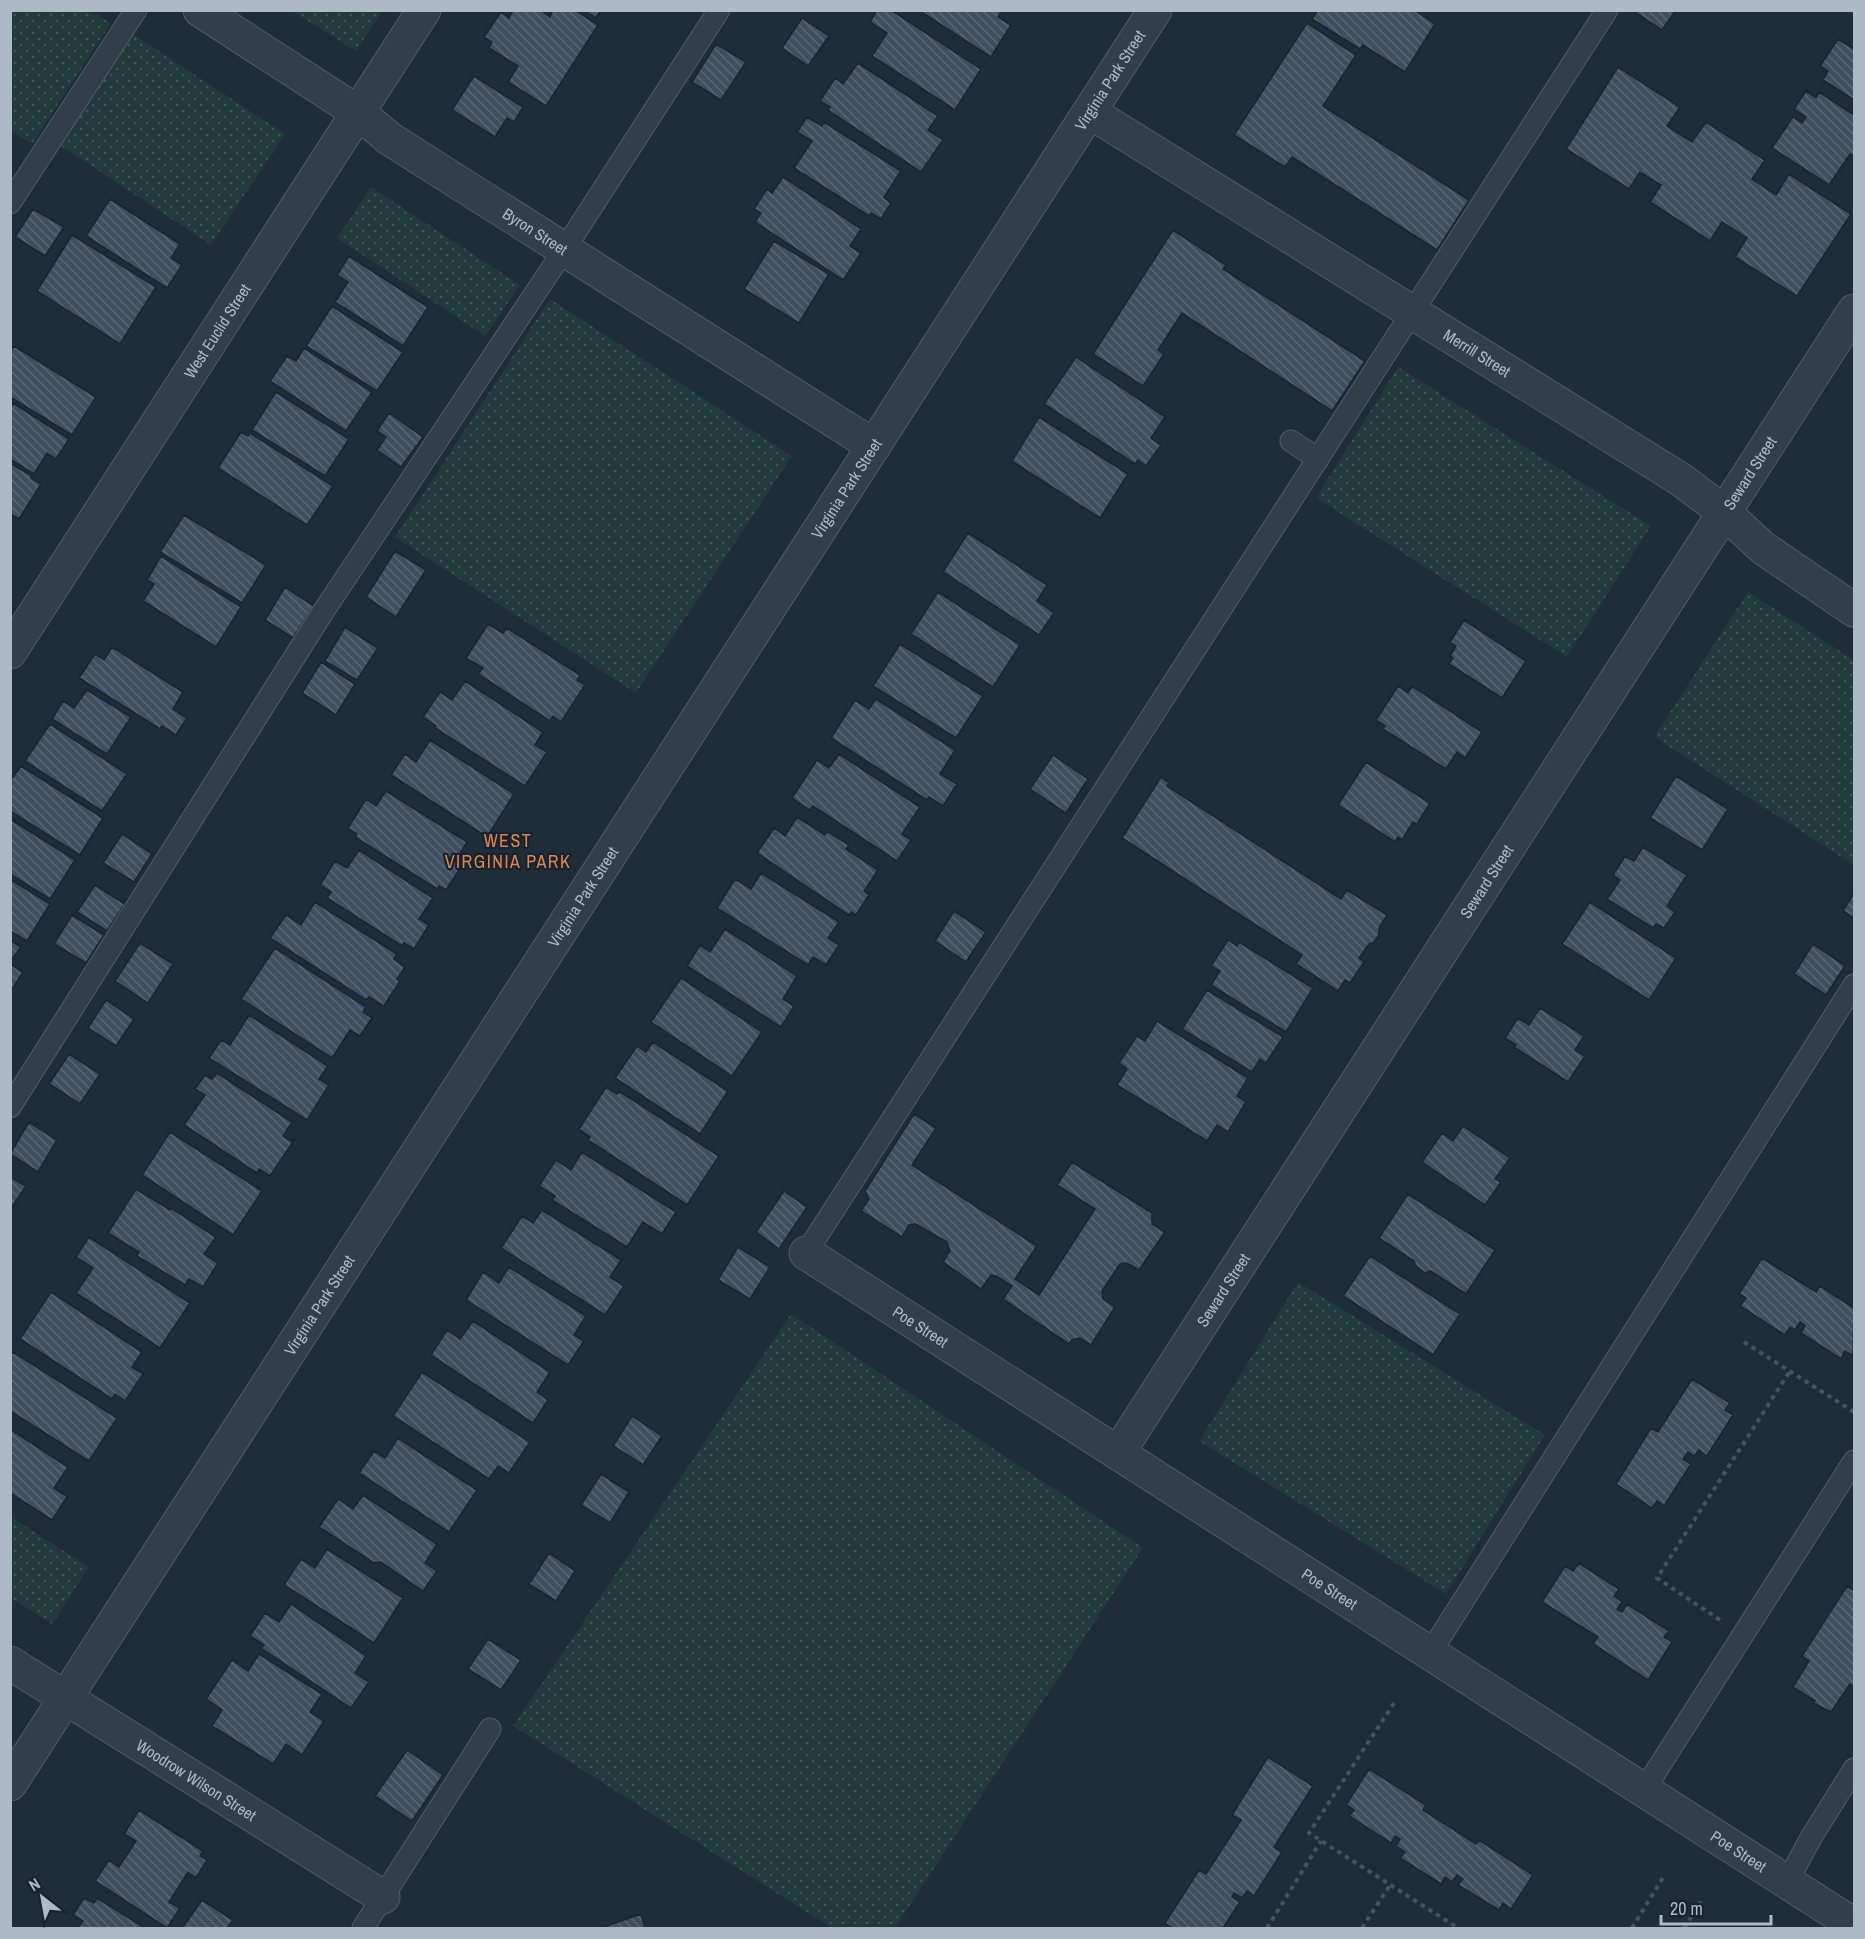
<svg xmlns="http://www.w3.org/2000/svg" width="1865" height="1939" font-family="'Archivo Narrow',sans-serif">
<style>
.grass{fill:url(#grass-dots)}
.building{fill:url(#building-back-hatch);stroke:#1a2531;stroke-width:1.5}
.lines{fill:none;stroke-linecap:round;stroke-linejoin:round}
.service-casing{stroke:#505c68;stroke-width:23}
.minor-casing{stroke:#505c68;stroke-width:35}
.path{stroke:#3e5759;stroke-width:4;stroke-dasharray:4.5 4.5;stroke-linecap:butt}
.service{stroke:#333e4b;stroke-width:21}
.minor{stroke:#333e4b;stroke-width:33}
.labels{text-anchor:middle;stroke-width:4.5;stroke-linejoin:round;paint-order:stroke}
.street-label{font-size:16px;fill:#adb9c7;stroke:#18232f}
.neighbourhood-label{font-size:18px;letter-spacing:1.5px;fill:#dd8652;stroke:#18232f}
</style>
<defs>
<pattern id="grass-dots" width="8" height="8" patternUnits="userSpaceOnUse" patternTransform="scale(1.5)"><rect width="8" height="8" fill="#213a3b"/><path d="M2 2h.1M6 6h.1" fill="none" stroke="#3f5456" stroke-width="1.8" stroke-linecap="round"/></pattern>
<pattern id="building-back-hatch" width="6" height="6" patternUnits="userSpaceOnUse" patternTransform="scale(1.5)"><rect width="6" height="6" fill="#3f4f60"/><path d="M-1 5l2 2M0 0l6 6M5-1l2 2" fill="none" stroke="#586675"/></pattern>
</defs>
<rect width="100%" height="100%" fill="#1f2c3a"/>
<!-- grass -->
<path class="grass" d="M10,11H91L111,23L32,144L11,131Z
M292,11H382L356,51Z
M133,34L285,134L211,245L60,145Z
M371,187L520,285L485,336L337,238Z
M550,299L792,456L636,693L395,537Z
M1398,367L1651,526L1567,657L1316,498Z
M1748,592L1854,660V865L1654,737Z
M1298,1282L1545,1435L1446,1594L1199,1441Z
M791,1314L1143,1548L895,1928H832L513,1726Z
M11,1517L89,1567L52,1624L11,1598Z"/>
<!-- building -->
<path class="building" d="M513,10H540L550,17L553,10H575L598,25L546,106L508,82L518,66L489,48L492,42L484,37L501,12L509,18Z
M584,10H600L596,18Z
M877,10H891L981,69L955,110L872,56L887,33L870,22Z
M918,10H1002L998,17L1011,25L991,57Z
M1318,10H1414L1435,24L1405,72L1363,45L1360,49L1312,19Z
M1632,10H1676L1662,30Z
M802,18L829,36L808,66L782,48Z
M1307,23L1356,55L1323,106L1469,200L1437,250L1292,157L1285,167L1234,135Z
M1838,39L1854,49V100L1823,80L1828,71L1820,66Z
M716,44L746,62L721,100L692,82Z
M858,63L938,116L928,130L943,140L921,172L828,110L830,107L820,101L835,78L843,84Z
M1618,67L1680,107L1667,126L1692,142L1706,122L1765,160L1752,179L1776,195L1789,174L1851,214L1797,296L1735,257L1747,238L1722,222L1710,241L1650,202L1661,185L1640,172L1629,189L1566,149Z
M474,76L523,107L514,122L507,118L495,137L452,110Z
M1806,91L1816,98L1819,92L1854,115V156L1850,154L1829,185L1772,148L1793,117L1802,123L1806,117L1794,109Z
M807,117L822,126L824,122L901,171L884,197L891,203L881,219L871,213L869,216L794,168L812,141L797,132Z
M783,177L861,229L850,246L861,253L843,280L755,222L761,213L754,209L767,189L772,193Z
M110,199L180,244L171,258L182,265L167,288L86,236Z
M33,209L64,227L45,256L15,237Z
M1173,230L1226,265L1223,269L1365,361L1332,411L1182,313L1158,350L1164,354L1143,386L1093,354Z
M72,235L156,287L120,344L37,291Z
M774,241L829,274L799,323L744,289Z
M349,256L428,307L403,346L335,302L348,282L337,275Z
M332,306L403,352L377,391L306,346Z
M14,346L96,397L72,435L10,397V351Z
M304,348L372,392L346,431L270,381L287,356L296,361Z
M1076,357L1165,417L1151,438L1161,445L1146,466L1138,460L1135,464L1044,404Z
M276,392L349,439L325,476L252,430Z
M13,403L69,439L56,459L47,453L34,474L10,459V408Z
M389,413L423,437L401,467L377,450L386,437L377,431Z
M1039,417L1128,474L1100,518L1012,461Z
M241,432L248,436L250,433L333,486L307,525L218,468Z
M10,463L32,476L31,478L41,484L19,519L10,514Z
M184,515L266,565L242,603L160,552Z
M968,533L1047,585L1037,601L1054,613L1039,635L943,572Z
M395,551L426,570L396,617L366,597Z
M161,556L241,607L216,647L143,601L154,584L147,580Z
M285,587L314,606L293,638L265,620Z
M938,592L1020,645L993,687L911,634Z
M1464,620L1526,661L1502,698L1449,664L1453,658L1450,656L1456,646L1450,642Z
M488,624L503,633L507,628L580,675L577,680L585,685L561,722L553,716L550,721L478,674L483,668L466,658Z
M345,627L378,648L357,680L325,661Z
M900,644L983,696L956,738L873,686Z
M112,647L183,692L173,709L187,718L176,735L162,726L160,729L79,678L95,654L104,660Z
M321,662L355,684L336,715L302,693Z
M465,681L543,732L535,745L547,752L525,786L435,728L436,726L423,717L440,692L452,700Z
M1398,686L1408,693L1412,686L1482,732L1465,758L1457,752L1446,769L1383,729L1385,726L1376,720Z
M87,690L131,717L107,754L52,719L63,701L74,708Z
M876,699L955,750L940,774L957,784L943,806L929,797L927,800L831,738L855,700L869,709Z
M50,724L127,774L102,811L25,761Z
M430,740L514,794L487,837L391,775L405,754L416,762Z
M839,754L920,807L902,834L911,840L897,861L813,806L810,810L792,798L817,760L829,768Z
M1053,755L1088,779L1066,813L1030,789Z
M1366,762L1430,803L1417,824L1413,822L1402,840L1398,837L1395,842L1338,805Z
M21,766L103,818L80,855L10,811V781Z
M1676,776L1728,809L1702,850L1650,818Z
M1161,777L1169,783L1167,786L1341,899L1347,890L1387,915L1379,928V935L1373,943L1369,944L1359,958L1364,962L1350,983L1345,980L1338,991L1296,964L1302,955L1122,838Z
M386,791L467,842L456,860L463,864L446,890L439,886L437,889L355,837L357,834L348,828L366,799L376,806Z
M797,817L825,835L827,831L849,845L846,849L878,870L864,891L869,895L856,915L851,912L849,915L757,853L774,828L785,836Z
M10,819L75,860L50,899L10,874Z
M122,834L152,854L134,882L103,863Z
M1643,847L1687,875L1667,906L1675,912L1664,928L1656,924L1653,928L1607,899L1620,880L1613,875L1625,856L1634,861Z
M359,850L433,898L419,919L429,925L414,949L404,943L402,946L327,898L331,892L320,885L335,861L347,868Z
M761,873L839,922L828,938L839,945L826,965L813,957L808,965L717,908L735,879L751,889Z
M10,879L50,904L27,941L10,931Z
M95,885L125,904L107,931L77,912Z
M1854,893V918L1843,911Z
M315,902L397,954L394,959L405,967L397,979L400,981L384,1006L369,997L366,1000L270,938L286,915L301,925Z
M1590,902L1676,958L1649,1000L1562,944Z
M954,911L986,932L966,962L935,941Z
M72,915L104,935L86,963L54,944Z
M725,929L797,976L783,999L794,1006L781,1027L687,966L700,945L710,952Z
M10,940L21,947L10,962Z
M1228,940L1237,946L1239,942L1313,988L1286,1032L1211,985L1220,971L1211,966Z
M140,943L173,964L148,1003L115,981Z
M1813,944L1845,966L1826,995L1794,974Z
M275,948L366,1007L363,1012L372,1018L360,1036L350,1030L332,1058L241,999Z
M10,964L23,972L12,989L10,988Z
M681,978L762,1032L732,1076L651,1022Z
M1207,990L1283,1037L1266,1063L1260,1059L1252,1072L1182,1029Z
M106,1000L134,1019L116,1046L88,1028Z
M1540,1008L1584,1036L1575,1050L1585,1056L1568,1082L1514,1047L1516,1045L1505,1038L1518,1018L1529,1025Z
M249,1015L328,1066L319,1079L329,1085L307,1120L209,1058L221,1040L230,1045Z
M1157,1021L1248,1078L1237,1096L1246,1102L1228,1132L1217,1125L1207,1141L1117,1085L1127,1069L1119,1063L1137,1036L1145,1041Z
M653,1042L728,1091L700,1134L615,1078L637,1046L646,1052Z
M69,1054L100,1074L80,1104L49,1084Z
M217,1073L292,1122L283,1136L293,1142L270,1176L259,1169L257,1173L184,1125L205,1095L195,1089L205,1075L212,1079Z
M606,1087L617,1094L619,1091L719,1156L687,1205L588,1140L590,1137L579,1129Z
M914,1114L936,1128L912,1165L1037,1246L1015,1279L1039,1295L1095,1209L1057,1185L1072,1162L1152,1213V1224L1165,1232L1139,1270L1127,1263L1120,1264L1102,1291L1103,1299L1115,1307L1091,1345L1080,1338L1072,1340L1069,1344L1003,1299L1012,1286L996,1276L991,1275L981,1289L943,1262L950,1251L947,1242L916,1224L909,1225L902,1237L861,1211L869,1199L865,1191Z
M29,1122L57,1140L38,1172L10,1154Z
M1463,1126L1510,1158L1495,1179L1501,1182L1485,1205L1422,1162L1442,1133L1453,1141Z
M170,1132L262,1191L233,1235L142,1175Z
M582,1152L676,1212L662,1234L643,1222L627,1247L552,1200L555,1196L539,1186L556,1160L571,1170Z
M10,1177L26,1186L10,1210Z
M136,1189L170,1210L171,1208L216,1237L204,1254L218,1263L203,1287L189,1279L185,1285L137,1256L139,1252L108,1233Z
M784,1191L807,1207L779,1249L756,1232Z
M1408,1194L1495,1250L1466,1294L1431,1271L1425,1273L1416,1266L1414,1261L1379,1238Z
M542,1210L621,1260L610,1277L624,1286L605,1315L501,1248L522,1216L533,1223Z
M89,1237L190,1303L160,1348L76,1293L93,1268L76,1257Z
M738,1247L770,1267L750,1299L718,1280Z
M1370,1256L1460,1314L1433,1355L1343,1296Z
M1762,1258L1816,1292L1820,1286L1854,1308L1853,1356L1845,1351L1841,1359L1801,1333L1805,1326L1800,1322L1795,1330L1790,1327L1785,1335L1740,1306L1746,1298L1739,1294Z
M509,1267L586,1316L574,1335L584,1341L568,1365L466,1300L483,1272L499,1283Z
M51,1292L142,1352L132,1367L143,1374L125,1401L115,1394L112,1399L20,1339Z
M473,1321L550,1372L537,1392L548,1400L533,1423L431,1355L447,1330L460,1339Z
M13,1352L117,1418L89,1461L10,1411V1356Z
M422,1372L530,1442L509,1473L498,1466L489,1479L393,1416Z
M1692,1379L1730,1403L1725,1410L1733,1415L1707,1456L1699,1450L1694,1456L1688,1452L1683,1459L1691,1464L1664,1506L1657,1501L1652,1508L1616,1484L1651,1428L1658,1432Z
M632,1416L662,1436L643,1465L613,1446Z
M10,1429L68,1467L54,1488L67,1497L52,1520L10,1493Z
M398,1438L477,1490L449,1532L359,1473L374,1451L385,1458Z
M601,1474L629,1492L610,1523L581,1505Z
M363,1495L437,1544L425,1563L437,1571L423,1591L381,1562L374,1563L319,1527L338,1499L353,1509Z
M327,1549L403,1598L374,1643L284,1585L301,1559L315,1568Z
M549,1553L575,1571L556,1601L529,1584Z
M1579,1563L1619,1589L1614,1596L1622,1602L1617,1609L1622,1612L1627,1604L1669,1631L1664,1637L1672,1642L1648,1680L1593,1644L1598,1637L1542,1602L1565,1566L1573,1571Z
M1847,1586L1854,1591V1687L1850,1684L1831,1712L1813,1703L1815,1701L1793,1687L1809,1661L1802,1656Z
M291,1604L366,1656L355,1673L369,1682L351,1708L261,1648L264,1645L250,1636L265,1613L279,1622Z
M488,1639L521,1660L501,1690L468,1669Z
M259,1654L322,1694L310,1712L324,1721L302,1755L286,1744L273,1764L212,1726L222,1710L206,1699L232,1660L248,1671Z
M407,1750L443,1775L412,1821L375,1796Z
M1268,1757L1313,1786L1274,1847L1282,1852L1254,1896L1247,1891L1242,1898L1234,1893L1232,1897L1240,1902L1223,1928H1170L1171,1927L1165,1923L1199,1870L1206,1874L1241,1820L1232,1815Z
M1369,1769L1426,1805L1423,1810L1476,1844L1479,1840L1533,1875L1511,1909L1503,1903L1499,1910L1458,1885L1463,1879L1457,1875L1452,1882L1445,1877L1441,1884L1400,1858L1405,1852L1396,1846L1400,1839L1395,1836L1391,1843L1349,1816L1354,1810L1346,1805Z
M139,1810L203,1851L200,1856L207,1860L196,1878L188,1872L169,1902L180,1908L167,1928L95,1881L109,1860L119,1867L136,1841L124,1834Z
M84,1898L94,1903L97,1898L145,1928H78L83,1921L73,1915Z
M202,1900L233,1920L227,1928H186L183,1927Z
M641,1914L645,1928H601Z"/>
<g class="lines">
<!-- service casing -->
<g class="service-casing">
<path id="service" d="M10,203L136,10
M1291,441L1318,459
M10,1107L323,612L564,250L719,10
M806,1253L1607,10
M1430,1653L1854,985
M1644,1790L1854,1461
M1787,1882L1812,1836L1854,1769
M363,1928L490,1729"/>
</g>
<!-- minor casing -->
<g class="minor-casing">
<g id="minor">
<path id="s1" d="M200,10L359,113L390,139L874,446"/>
<path id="s2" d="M1090,112L1680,479L1724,512L1763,548L1854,610"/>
<path id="s3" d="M10,652L424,10"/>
<path id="s4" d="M806,1253L1854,1925"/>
<path id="s5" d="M1118,1453L1854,311"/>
<path id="s6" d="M10,1663L383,1897"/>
<path id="s7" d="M10,1784L1155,10"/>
</g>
</g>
<!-- path -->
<path class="path" d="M1744,1342L1854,1412
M1720,1620L1657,1578L1790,1371
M1394,1703L1309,1833L1458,1928
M1267,1928L1321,1841
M1362,1928L1390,1885
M1632,1928L1664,1876
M1684,1928L1702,1900"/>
<!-- service -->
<use href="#service" class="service"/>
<!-- minor -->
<use href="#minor" class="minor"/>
</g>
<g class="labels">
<!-- street labels -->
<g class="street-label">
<text dy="6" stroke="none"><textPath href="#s7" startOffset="2028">Virginia Park Street</textPath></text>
<text dy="6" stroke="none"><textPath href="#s1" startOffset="402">Byron Street</textPath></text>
<text dy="6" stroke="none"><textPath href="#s3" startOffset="382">West Euclid Street</textPath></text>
<text dy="6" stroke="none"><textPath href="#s2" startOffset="456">Merrill Street</textPath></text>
<text dy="6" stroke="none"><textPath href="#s5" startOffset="1166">Seward Street</textPath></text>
<text dy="6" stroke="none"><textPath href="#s7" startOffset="1542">Virginia Park Street</textPath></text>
<text dy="6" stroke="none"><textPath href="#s5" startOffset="680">Seward Street</textPath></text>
<text dy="6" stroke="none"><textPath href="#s7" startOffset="1056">Virginia Park Street</textPath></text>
<text dy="6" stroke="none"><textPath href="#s5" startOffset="194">Seward Street</textPath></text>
<text dy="6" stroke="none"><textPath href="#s7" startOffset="570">Virginia Park Street</textPath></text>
<text dy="6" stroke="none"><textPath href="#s4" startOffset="136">Poe Street</textPath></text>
<text dy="6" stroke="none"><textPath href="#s4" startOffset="622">Poe Street</textPath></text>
<text dy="6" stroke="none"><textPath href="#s6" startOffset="220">Woodrow Wilson Street</textPath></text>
<text dy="6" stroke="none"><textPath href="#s4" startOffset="1108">Poe Street</textPath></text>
</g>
<!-- neighbourhood labels -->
<g class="neighbourhood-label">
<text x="508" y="847">WEST<tspan x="508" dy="21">VIRGINIA PARK</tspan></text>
</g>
</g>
<!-- border -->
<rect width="1865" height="1939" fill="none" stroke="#adb9c7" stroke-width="24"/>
<!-- north arrow -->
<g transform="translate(42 1897) rotate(329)" stroke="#18232f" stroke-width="4.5" paint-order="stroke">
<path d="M0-4.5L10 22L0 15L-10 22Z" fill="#adb9c7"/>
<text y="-9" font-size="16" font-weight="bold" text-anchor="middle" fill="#adb9c7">N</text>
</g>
<!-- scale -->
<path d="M1661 1915v9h110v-9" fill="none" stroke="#adb9c7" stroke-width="3"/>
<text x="1670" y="1915" font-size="18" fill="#adb9c7" stroke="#18232f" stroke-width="4.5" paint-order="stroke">20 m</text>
</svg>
